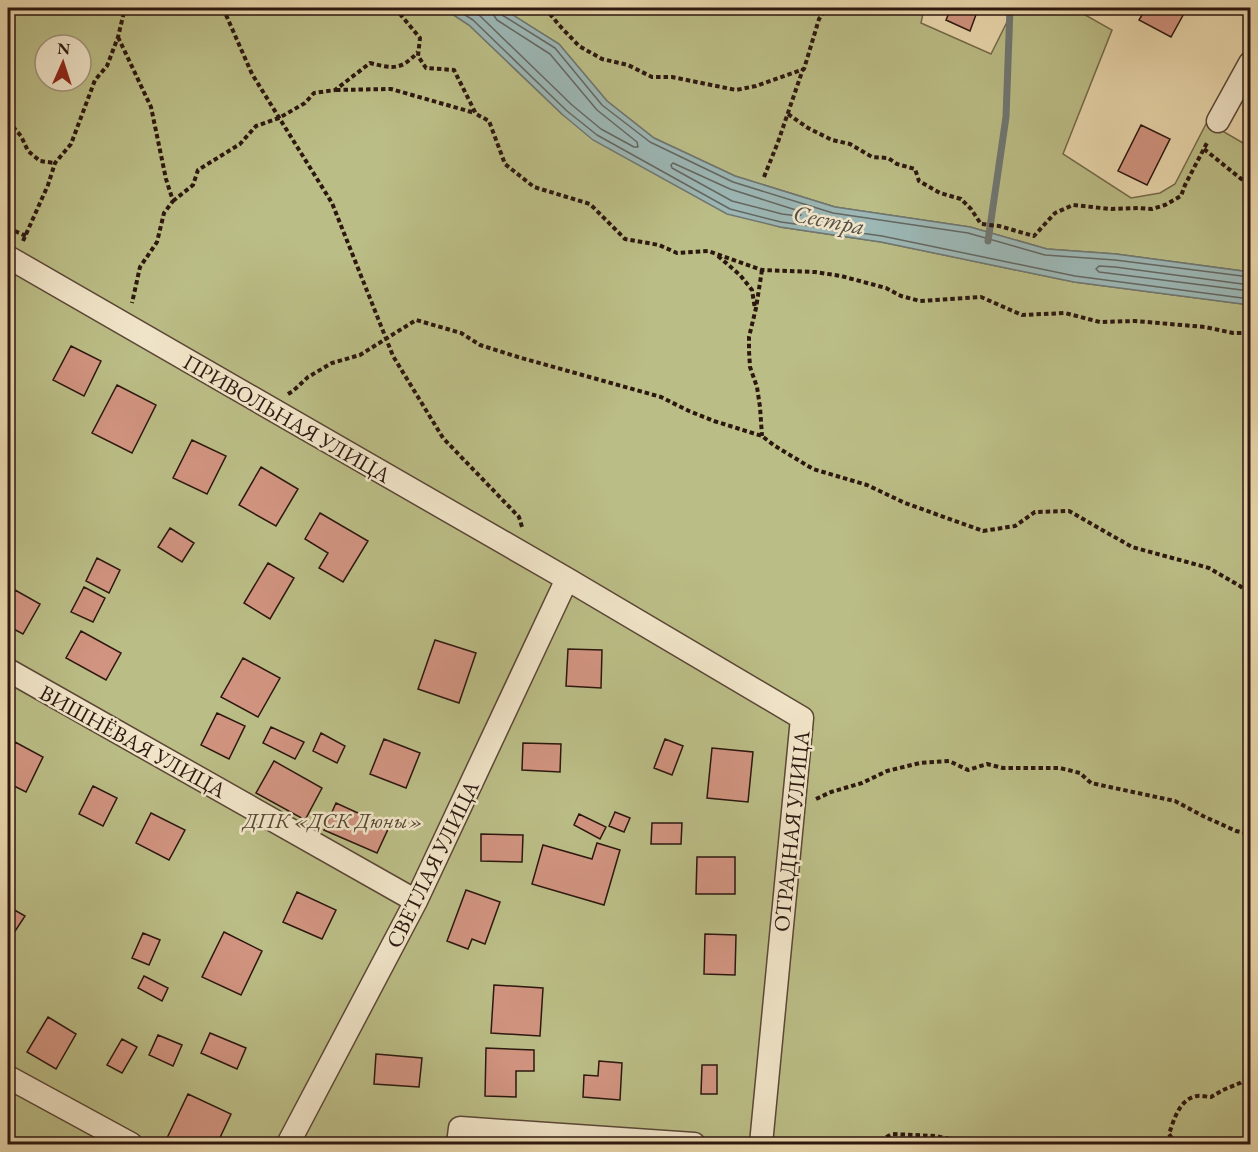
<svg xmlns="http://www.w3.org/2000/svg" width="1258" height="1152" font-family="'EB Garamond',serif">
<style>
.green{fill:#bbbd86;stroke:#746a4a;stroke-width:1.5;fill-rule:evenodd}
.water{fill:#9cb7b5;stroke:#6f7773;stroke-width:1.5}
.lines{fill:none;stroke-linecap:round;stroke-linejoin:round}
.shore{stroke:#646762;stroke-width:1.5}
.stream{stroke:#6f7773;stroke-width:7}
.building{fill:#d19480;stroke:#2c170f;stroke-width:1.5}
.street-casing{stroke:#5b4736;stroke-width:25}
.path{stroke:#2c170f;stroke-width:4;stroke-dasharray:4.5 3;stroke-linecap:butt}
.street{stroke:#f1e5c9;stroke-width:22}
.labels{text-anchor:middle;stroke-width:5;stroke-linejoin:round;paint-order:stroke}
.street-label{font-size:22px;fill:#2c170f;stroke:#f1e5c9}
.park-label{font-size:22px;font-style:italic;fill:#574933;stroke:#f1e5c9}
.water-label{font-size:24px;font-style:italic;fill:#534f49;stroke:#f1e5c9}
</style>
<rect width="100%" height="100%" fill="#e9d7ac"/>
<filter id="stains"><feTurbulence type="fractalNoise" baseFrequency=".00333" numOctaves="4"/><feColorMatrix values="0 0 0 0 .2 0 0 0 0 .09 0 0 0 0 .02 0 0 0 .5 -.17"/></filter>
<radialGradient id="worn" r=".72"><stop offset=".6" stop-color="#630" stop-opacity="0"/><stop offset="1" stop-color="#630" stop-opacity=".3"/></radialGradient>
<!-- green -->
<path class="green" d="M8,8H443L469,25L563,115L780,227L881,242L1074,282L1250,305V1144H8ZM45,45H81V81H45Z
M501,8H924L921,23L991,54L1014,8H1073L1112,30L1063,154L1131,198L1160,193L1175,184L1207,122L1250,147V272L1116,254L1047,249L970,227L835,207L735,176L654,138L607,101L559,44Z"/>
<!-- water -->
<path class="water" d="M443,8H501L505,10L559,44L607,101L654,138L735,176L835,207L970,227L1047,249L1116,254L1250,272V305L1074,282L881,242L780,227L727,214L593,140L563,115L469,25Z"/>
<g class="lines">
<!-- shore -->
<path class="shore" d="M454,8L473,20L567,111L597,135L730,209L781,222L882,236L1075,276L1250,299
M468,8L479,15L572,105L601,129L634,147H638L637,142L597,110L550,54L497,20L493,14L492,8
M499,8L500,12L502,15L555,48L602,105L650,142L733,182L833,213L968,233L1045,255L1115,260L1250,277
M673,163L730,189L799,211L801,215L798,216L782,214L732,201L672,168L671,165Z
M1250,285L1115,267L1099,266L1096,269L1099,272L1250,291"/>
<!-- stream -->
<path class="stream" d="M988,241L1006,117L1010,8"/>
</g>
<!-- building -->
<path class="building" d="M951,8H966L977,12L970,31L946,20Z
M1146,8H1187L1171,37L1139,20Z
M1141,125L1170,139L1147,185L1118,171Z
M71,346L101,361L84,396L53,380Z
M117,385L156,405L132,453L92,433Z
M192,440L226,456L207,494L173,478Z
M261,467L298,489L276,526L239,505Z
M320,513L368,541L343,582L319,568L328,553L305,539Z
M170,528L194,543L182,562L158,547Z
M97,558L120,570L109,593L86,581Z
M268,563L294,578L270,619L244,603Z
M84,587L105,598L93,622L71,612Z
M15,590L40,604L23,634L8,626V603Z
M81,631L121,653L106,680L66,658Z
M435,640L476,653L459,703L418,689Z
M568,649L602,650L601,688L566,686Z
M243,658L280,678L258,717L221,697Z
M217,713L245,726L229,759L201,745Z
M271,727L304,742L295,759L263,743Z
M321,733L345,746L337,763L313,751Z
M384,739L420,753L406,788L370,774Z
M665,739L683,746L672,775L654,768Z
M15,742L43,757L26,792L8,783V757Z
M523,743L561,744L560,772L522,770Z
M712,748L753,752L748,802L707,798Z
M274,761L322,788L305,820L256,793Z
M93,786L117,798L103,826L79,814Z
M336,803L389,827L377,853L324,830Z
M615,812L630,818L624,832L609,826Z
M151,813L185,830L169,860L136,843Z
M579,814L606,827L600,839L574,825Z
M652,823H682L681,844H651Z
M481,834L523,835L522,862L481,861Z
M597,843L620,850L604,905L532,884L543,845L592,859Z
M697,857H735V894H696Z
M466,890L500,902L485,944L472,939L468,949L447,941Z
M297,892L336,910L322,939L283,922Z
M11,908L25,916L8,942V914Z
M224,932L262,951L241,995L202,977Z
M143,933L160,940L149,965L132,958Z
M705,934L736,935L735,975L704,974Z
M144,976L168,988L162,1001L138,988Z
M494,985L543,988L540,1036L491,1033Z
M48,1017L76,1034L56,1069L27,1052Z
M210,1033L246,1048L237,1069L201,1053Z
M158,1035L182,1045L173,1066L149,1055Z
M122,1039L137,1047L122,1073L107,1065Z
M486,1048L534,1050V1071H516V1097L485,1096Z
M376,1054L422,1058L419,1087L374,1084Z
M599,1061L622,1063L620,1100L583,1097L584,1075L598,1076Z
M702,1065H717V1094H701Z
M188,1094L231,1114L217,1144H181L167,1138Z"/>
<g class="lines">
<!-- street casing -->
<g class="street-casing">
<path id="street" d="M1218,121L1250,63
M8,257L567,579L802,718L761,1144
M8,670L416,901
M8,1077L131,1144
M288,1144L416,901L567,579
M458,1144L460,1128L694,1144"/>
</g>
<!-- path -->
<path class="path" d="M223,8L252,74L332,203L393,356L443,438L519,517L522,527
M395,8L420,38L418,56L426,68L454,70L476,114L489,121L505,164L534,187L590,204L625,239L659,245L677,253L708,251L762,270L815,272L841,276L886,288L901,296L920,301L981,297L1022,315L1065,313L1100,322L1135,321L1205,327L1233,333H1250
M545,8L559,25L579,46L602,59L628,65L652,77H672L736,90L756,86L804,69L819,19L827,8
M118,37L151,107L166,179L173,201L164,213L157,242L140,267L132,303
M336,90L391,89L475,113
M788,114L808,128L832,140L850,144L872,157L888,158L897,164L915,169L919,181L940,193L961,199L971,209L981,224L999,226L1034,236L1055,213L1073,205L1111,209L1139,208L1152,209L1165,205L1181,196L1185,185L1208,141
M8,121L21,136L28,151L40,161L55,163
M1204,149L1240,178L1250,185
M764,177L778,142L803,69
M173,201L193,185L198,170L240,144L256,126L279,118L305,103L314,93L335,90L370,63C394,69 401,70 418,52
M8,228L26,236
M23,241L48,185L55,163L71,144L95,80L107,66L118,37L125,8
M718,256L740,275L752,290L755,309
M762,270L756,308L749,337V351L750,367L757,387L760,407L762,436
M288,394L293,391L308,377L332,363L360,355L416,320L461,333L480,345L518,357L661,397L689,411L714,421L762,436L775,446L813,469L867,485L905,503L983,531L1015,526L1035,512L1069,511L1132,547L1209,568L1240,586L1250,594
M816,799L831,792L862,783L887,771L920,763L949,761L968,770L987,764L1003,768H1060L1080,773L1091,783L1175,801L1203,816L1236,831L1250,834
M873,1144L892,1134L935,1136L955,1140L961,1144
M1176,1144L1169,1134C1174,1120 1179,1099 1197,1096C1201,1095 1207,1097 1211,1097L1223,1090L1240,1083L1250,1076"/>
<!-- street -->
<use href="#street" class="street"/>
</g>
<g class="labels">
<!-- street labels -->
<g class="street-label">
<text transform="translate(287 418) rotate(30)" y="8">ПРИВОЛЬНАЯ УЛИЦА</text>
<text transform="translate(133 741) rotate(29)" y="8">ВИШНЁВАЯ УЛИЦА</text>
<text transform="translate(791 831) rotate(-84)" y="8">ОТРАДНАЯ УЛИЦА</text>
<text transform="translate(432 864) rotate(-64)" y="8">СВЕТЛАЯ УЛИЦА</text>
</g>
<!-- park labels -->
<g class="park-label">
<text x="333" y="828">ДПК «ДСК Дюны»</text>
</g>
<!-- water labels -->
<g class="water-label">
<text transform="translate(829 220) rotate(11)" y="8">Сестра</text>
</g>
</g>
<!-- margin -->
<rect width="1258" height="1152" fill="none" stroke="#e9d7ac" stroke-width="30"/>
<rect x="9" y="9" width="1240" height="1134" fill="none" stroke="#2c170f" stroke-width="3"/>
<rect x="15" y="15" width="1228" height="1122" fill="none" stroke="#2c170f" stroke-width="1.5"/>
<!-- north arrow -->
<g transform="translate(63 63) rotate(3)"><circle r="28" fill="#f1e5c9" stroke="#a2937f" stroke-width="1.5"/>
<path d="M0-4.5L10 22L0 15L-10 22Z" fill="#8f2418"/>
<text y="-9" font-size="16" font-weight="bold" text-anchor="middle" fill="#2c170f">N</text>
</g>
<rect width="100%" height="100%" filter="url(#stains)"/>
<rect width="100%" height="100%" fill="url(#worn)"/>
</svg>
